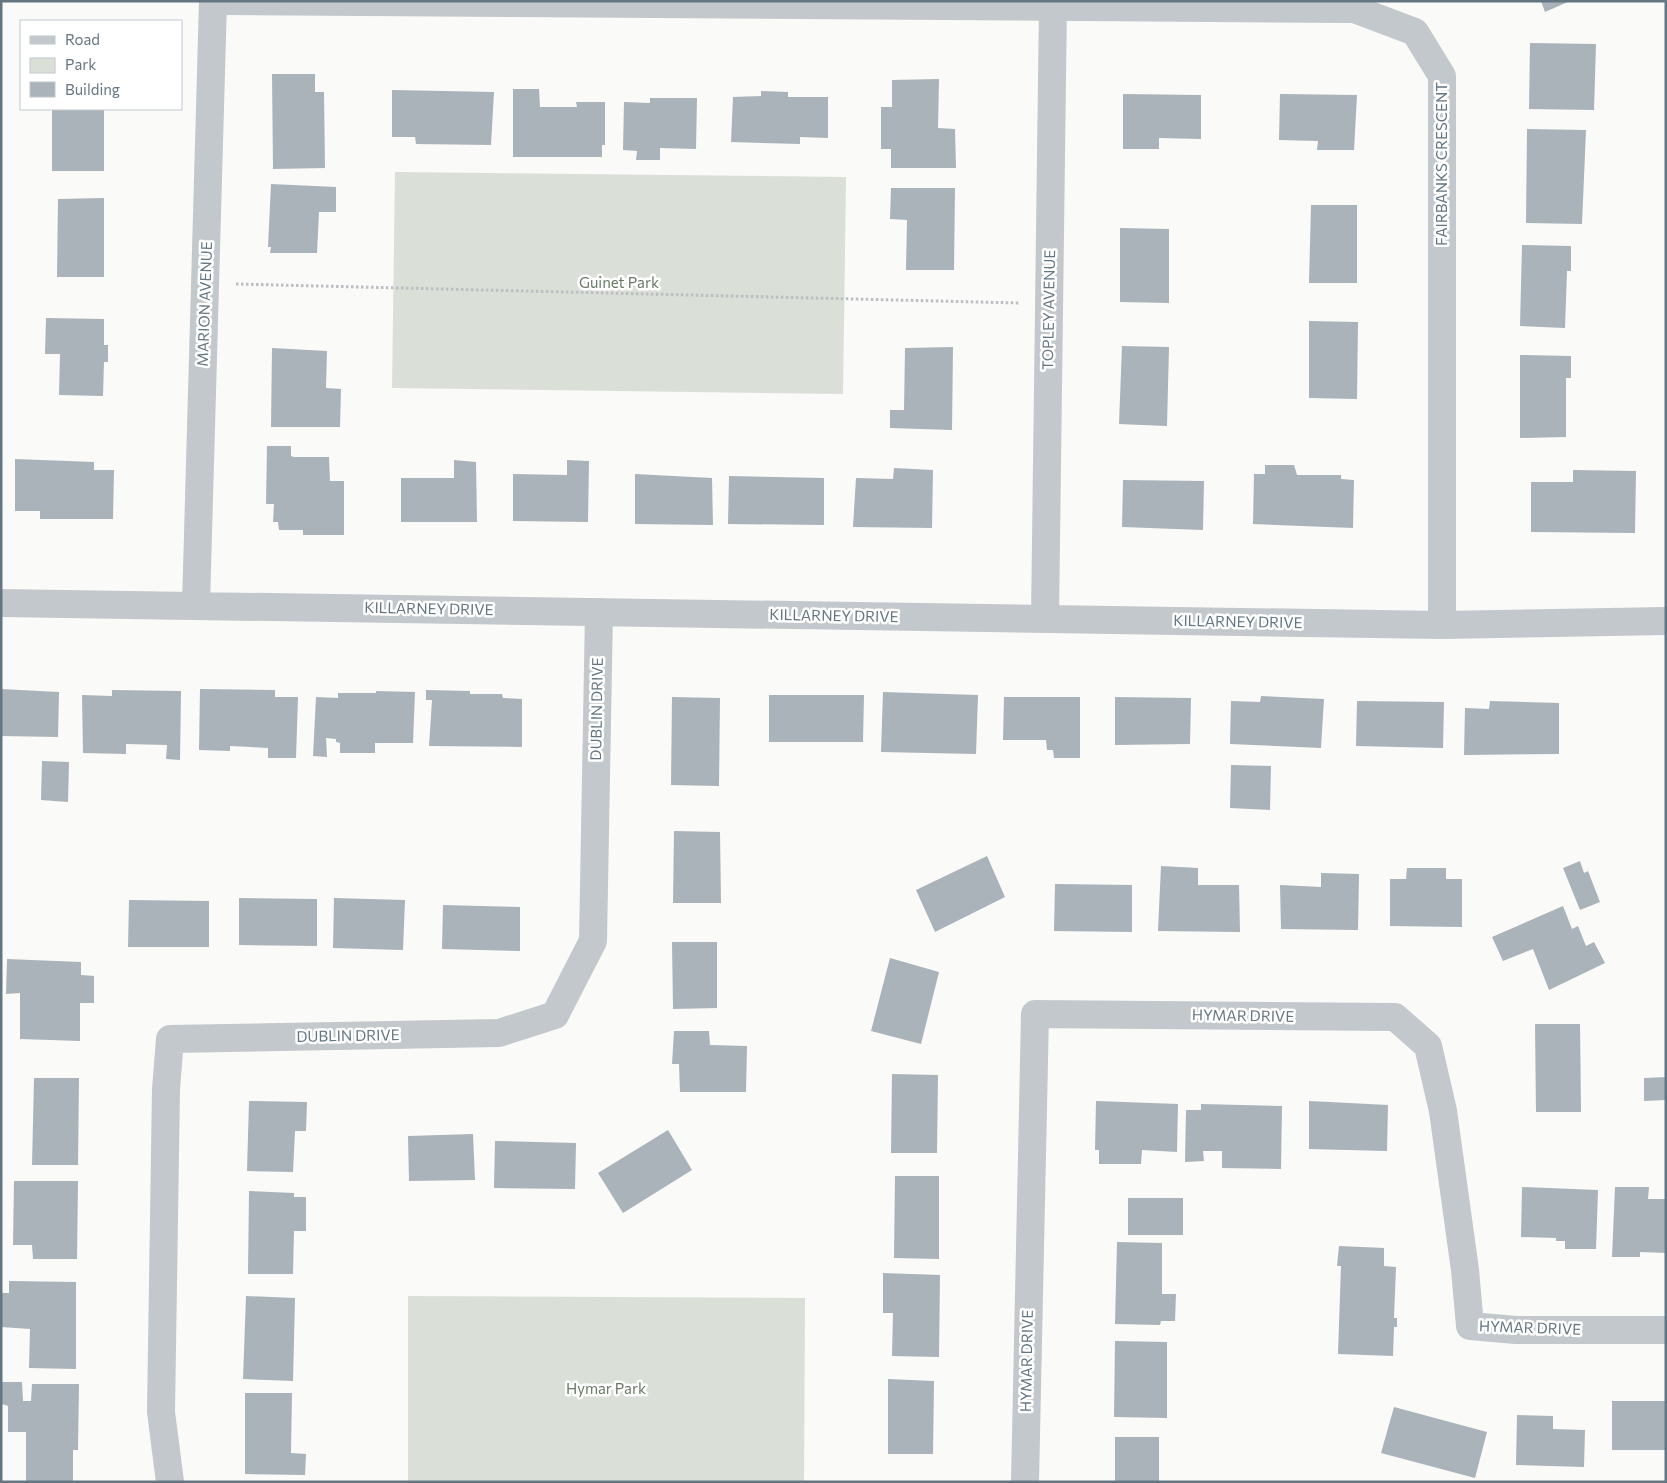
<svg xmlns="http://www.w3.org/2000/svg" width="1667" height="1483" font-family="Commissioner,sans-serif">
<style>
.green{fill:#dadfd7}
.building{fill:#aab3b9}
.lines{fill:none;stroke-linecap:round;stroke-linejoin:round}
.path{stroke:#bbbfc2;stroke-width:3;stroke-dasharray:2.5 2.5;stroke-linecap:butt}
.minor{stroke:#c3c8cc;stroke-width:28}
.labels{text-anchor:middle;stroke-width:5;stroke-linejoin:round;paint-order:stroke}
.street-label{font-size:15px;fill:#657683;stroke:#fff}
.park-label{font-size:15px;fill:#687a64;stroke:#fff}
</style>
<rect width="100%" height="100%" fill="#fafaf8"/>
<!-- green -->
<path class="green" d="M395,172L846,177L843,394L392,388Z
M408,1296L805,1298L804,1482H408Z"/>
<!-- building -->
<path class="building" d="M1541,1H1570L1545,12Z
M1530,43L1596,44L1594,110L1529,109Z
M272,74H315V92H324L325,168L273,169Z
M939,79L938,128L955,129L956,168H891V149H881V107H892V80Z
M513,89H539L540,107H577L576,102H605V145H602V157H513Z
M392,90L494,92L491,145L416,144L415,137H392Z
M761,91L788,92V97H828V138L800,137V144L731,142L733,97L761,96Z
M1123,94L1201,95V139L1159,138V149H1123Z
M1280,94L1357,95L1354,150H1317L1318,141L1279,140Z
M650,98H697L696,149L660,148V160H636L637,151L623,150L624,102L650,103Z
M52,109H104V171H52Z
M1527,129L1586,130L1582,224L1526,223Z
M271,184L336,187V212H319L317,253H270L271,247H268Z
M891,188H955L954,270H906L907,220L890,219Z
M104,198V277H57L58,199Z
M1311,205H1357V283H1309Z
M1120,228L1169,229V303L1120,302Z
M1522,245L1571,246V271H1567L1565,328L1520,326Z
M46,318L104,319V345H108V362H104L103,396L59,395L60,354H45Z
M1309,321L1358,322L1357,399L1309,398Z
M1122,346L1169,347L1167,426L1119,424Z
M953,347L952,430L890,428V410H904L905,348Z
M272,348L327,351L326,388L341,389L340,427H271Z
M1520,355L1571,356V378H1566V437L1520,438Z
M267,446H291V456L294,457H329L330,481H344V535H303V530H279L278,522H273L274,504H266Z
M15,459L94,462V470H114L113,519H40V511H15Z
M454,460L476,462L477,522H401V478H454Z
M567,460L589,461L588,522L513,521V474L567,475Z
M1265,465H1294L1297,475H1341V479L1354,480L1353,528L1253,524L1254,474H1265Z
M894,468L933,470L932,528L853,527L856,478L893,479Z
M1573,470L1636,471L1635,533L1531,532V482H1573Z
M635,474L712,478L713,525L635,524Z
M729,476L824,478V525L728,524Z
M1123,480L1204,481L1203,530L1122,527Z
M1,689L59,692L58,737L1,736Z
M200,689L275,690V697H298L296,758H268V748L230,746V751L199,750Z
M112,690L181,691L180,760L166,759L167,745L126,744V754L83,753L82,695L112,696Z
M426,690L470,691V694H502L503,698L522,699V747L429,746L432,700H426Z
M376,691L415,692L413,743H375V753H340V743L336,742V739L326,738L327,757L313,756L316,697L338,698V693H376Z
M883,692L978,695L976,754L881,752Z
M769,695H864L863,742H769Z
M1261,696L1324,699L1321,748L1230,744L1231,701L1260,702Z
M672,697L720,698L719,786L671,785Z
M1004,697H1080V758H1054L1053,750H1047L1046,740H1003Z
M1115,697L1191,698L1190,744L1115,745Z
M1357,701L1444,702L1443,748L1356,746Z
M1490,701L1559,703V754L1464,755L1465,708L1489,709Z
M42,761L69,762L68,802L41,800Z
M1231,765L1271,766L1270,810L1230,808Z
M674,831L720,832L721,903H673Z
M987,856L1005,897L935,932L916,890Z
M1580,861L1584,873L1588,871L1600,902L1580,910L1563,868Z
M1161,866L1198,868V885H1239L1240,932L1158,931Z
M1407,868H1446V879H1462V927L1390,926V879H1406Z
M1321,873L1359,874L1358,930L1281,929L1280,885L1321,887Z
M1055,884L1132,885V932L1054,931Z
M239,898L317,899V946L239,945Z
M334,898L405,900L403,950L333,948Z
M129,900L209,901V947H128Z
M443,905L520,907V951L442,949Z
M1563,906L1572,929L1578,926L1586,946L1594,942L1605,963L1549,990L1533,949L1503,961L1492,937Z
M672,942H717V1008L673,1009Z
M890,958L939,972L921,1044L871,1031Z
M7,959L81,962V975L94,976V1003H80V1041L20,1039V993L6,994Z
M1535,1024H1580L1581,1112H1536Z
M674,1031H709L710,1045L747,1046L746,1092H680L679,1064H672Z
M892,1074L938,1075L937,1153H891Z
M1666,1077V1100L1644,1101V1078Z
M34,1078H79L78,1165H32Z
M249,1101L307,1102L306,1131H295L293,1172L247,1171Z
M1096,1101L1178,1104L1177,1152L1142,1150L1141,1164H1099V1150H1095Z
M1309,1101L1388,1105L1387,1151L1309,1149Z
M1201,1104L1282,1106L1281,1169L1222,1168V1151H1203L1204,1161L1185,1162L1186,1110H1201Z
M668,1130L692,1170L623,1213L598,1173Z
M473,1134L475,1180L409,1181L408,1136Z
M495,1141L576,1143L575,1189L494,1188Z
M895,1176H939V1259L894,1258Z
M14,1181H78L77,1259H33L32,1245H13Z
M1522,1187L1598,1190L1596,1249H1565V1241H1556V1238L1521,1237Z
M1615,1187H1649L1648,1199H1666V1253L1640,1252V1257H1612Z
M249,1191L294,1193V1197H306V1231H294L293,1274H248Z
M1128,1198H1183V1235H1128Z
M1117,1242L1162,1243V1294H1176L1175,1321H1161L1160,1325L1115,1324Z
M1339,1246L1384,1248V1266L1396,1267L1394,1318H1397V1327H1394L1393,1356L1338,1354L1341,1266H1337Z
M883,1273L940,1275L939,1357L892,1356L893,1313H883Z
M9,1281L76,1282V1369L29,1368L30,1329L1,1327V1293H9Z
M246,1296L295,1298L293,1381L243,1379Z
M1115,1341L1167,1342V1418L1114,1417Z
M888,1379L934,1381L933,1454H888Z
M1,1382H22L23,1401H31L32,1384H79L78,1450H73V1482H26V1432H8V1406L2,1404Z
M245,1393H292L291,1453L306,1454L305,1475L245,1474Z
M1612,1401H1666V1450H1612Z
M1394,1407L1487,1432L1475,1478L1381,1453Z
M1517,1415L1553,1416V1429L1585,1430L1584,1467L1516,1465Z
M1115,1437H1159V1482H1115Z"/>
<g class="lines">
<!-- path -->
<path class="path" d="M236,284L1019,303"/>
<!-- minor -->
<path class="minor" d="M228,1L1354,9L1415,32L1442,76V625
M1,603L1442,625L1666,621
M196,606L213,1
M1045,619L1053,1
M170,1482L161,1412L166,1089L170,1039L499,1033L555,1015L593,941L599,612
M1025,1482L1035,1014L1395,1017L1428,1046L1443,1111L1465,1270L1470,1326L1516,1330H1666"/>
</g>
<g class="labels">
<!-- street labels -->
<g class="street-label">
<text transform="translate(1442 164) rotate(-90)" y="5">FAIRBANKS CRESCENT</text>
<text transform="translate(205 304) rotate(-88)" y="5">MARION AVENUE</text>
<text transform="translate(1049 310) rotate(-89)" y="5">TOPLEY AVENUE</text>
<text transform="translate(429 609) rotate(1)" y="5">KILLARNEY DRIVE</text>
<text transform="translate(834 616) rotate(1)" y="5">KILLARNEY DRIVE</text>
<text transform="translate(1238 622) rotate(1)" y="5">KILLARNEY DRIVE</text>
<text transform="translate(597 709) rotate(-89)" y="5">DUBLIN DRIVE</text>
<text transform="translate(1243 1016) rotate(1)" y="5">HYMAR DRIVE</text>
<text transform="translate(348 1036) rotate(-1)" y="5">DUBLIN DRIVE</text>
<text transform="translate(1530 1328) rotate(2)" y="5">HYMAR DRIVE</text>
<text transform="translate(1027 1361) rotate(-89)" y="5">HYMAR DRIVE</text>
</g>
<!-- park labels -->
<g class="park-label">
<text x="619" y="288">Guinet Park</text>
<text x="606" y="1394">Hymar Park</text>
</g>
</g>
<!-- border -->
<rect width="1667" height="1483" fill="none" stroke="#657683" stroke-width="5"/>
<!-- legend -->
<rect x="20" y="20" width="162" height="90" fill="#ffffff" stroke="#c1c8cd"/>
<rect x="30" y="36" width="25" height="8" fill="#c3c8cc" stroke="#c1c8cd"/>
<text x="65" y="45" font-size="15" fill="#657683">Road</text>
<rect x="30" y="58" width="25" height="15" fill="#dadfd7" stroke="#c1c8cd"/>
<text x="65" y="70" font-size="15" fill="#657683">Park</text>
<rect x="30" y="82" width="25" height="15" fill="#aab3b9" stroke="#c1c8cd"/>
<text x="65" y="95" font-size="15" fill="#657683">Building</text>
</svg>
